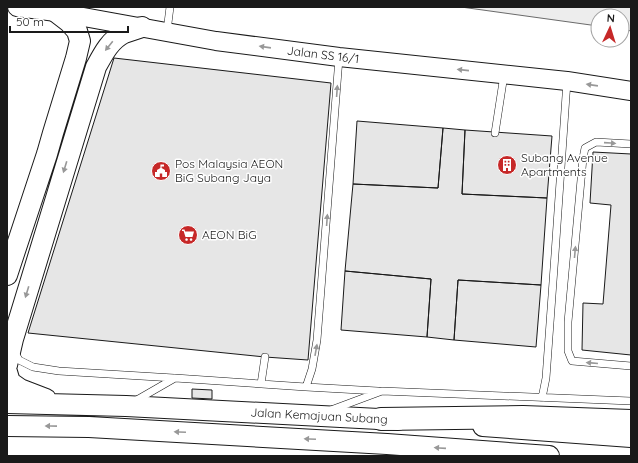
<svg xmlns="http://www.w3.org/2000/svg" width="638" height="463" font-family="Quicksand,sans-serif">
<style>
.built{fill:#ededed;stroke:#6a6a6a}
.building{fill:#e6e6e6;stroke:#1a1a1a}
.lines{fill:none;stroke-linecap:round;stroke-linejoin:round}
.service-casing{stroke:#1a1a1a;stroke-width:8}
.tertiary-casing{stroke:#1a1a1a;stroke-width:20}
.secondary-casing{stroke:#1a1a1a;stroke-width:22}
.primary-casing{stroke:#1a1a1a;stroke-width:24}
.service{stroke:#fff;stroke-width:7}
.tertiary{stroke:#fff;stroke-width:18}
.secondary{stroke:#fff;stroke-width:20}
.primary{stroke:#fff;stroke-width:22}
.oneway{fill:#989898}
.labels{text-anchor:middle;stroke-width:3;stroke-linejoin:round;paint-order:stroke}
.street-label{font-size:12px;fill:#1a1a1a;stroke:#fff}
.poi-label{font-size:12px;fill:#1a1a1a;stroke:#fff;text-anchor:start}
</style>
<rect width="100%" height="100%" fill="#fff"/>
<!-- built -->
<path class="built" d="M461,7H631V31L622,29V16H598V26Z"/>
<!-- building -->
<path class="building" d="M114,58L331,83L308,360L265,357L28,333Z
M357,121L443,128L438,188L353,184Z
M443,128L465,130L462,194L547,198L541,285L458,280L454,340L427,337L431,279L345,271L353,184L438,188Z
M465,130L552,136L547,198L462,194Z
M593,152L631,154V355L582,350L583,303L603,304L611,205L590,203Z
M345,271L431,279L427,337L341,330Z
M458,280L541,285L536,347L454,340Z
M192,389L212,390V399L192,398Z"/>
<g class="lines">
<!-- service casing -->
<g class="service-casing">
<path id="service" d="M167,31L170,7
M495,133L504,75
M631,144L596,142L585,148L583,158L568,322V351L572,361L631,366
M14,351L19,360L33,367L59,371L174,378
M261,384L265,357
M306,387L312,369L317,340L339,58
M542,398L546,378L555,254L567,81
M135,401L175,378L306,387L378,391
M331,410L382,391L631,401"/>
</g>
<!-- tertiary casing -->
<g class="tertiary-casing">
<path id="tertiary" d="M17,7L56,12L216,41L339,57L567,81L631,91"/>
</g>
<!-- secondary casing -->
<g class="secondary-casing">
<path id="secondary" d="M7,275L47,154L53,133L76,58L80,41L77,31L69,22L56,12
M7,365L13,339L96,67C103,54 110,40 124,33C130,31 136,29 142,27
M7,372L10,382L20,389L46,399
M7,403L126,406L398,420
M7,426L89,427L387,444L549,456
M483,426L631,437"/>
</g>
<!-- primary casing -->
<g class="primary-casing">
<path id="primary" d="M381,419L523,417L631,421"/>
</g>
<!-- service -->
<use href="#service" class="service"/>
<!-- tertiary -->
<use href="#tertiary" class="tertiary"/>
<!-- secondary -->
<use href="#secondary" class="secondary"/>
<!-- primary -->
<use href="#primary" class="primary"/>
</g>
<!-- one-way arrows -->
<defs><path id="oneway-solid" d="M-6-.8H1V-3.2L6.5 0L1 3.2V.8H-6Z"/></defs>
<g class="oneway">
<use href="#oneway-solid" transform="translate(109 46) rotate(129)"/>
<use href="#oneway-solid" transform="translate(265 47) rotate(-172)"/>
<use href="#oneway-solid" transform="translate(463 70) rotate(-174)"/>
<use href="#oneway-solid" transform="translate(592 85) rotate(-172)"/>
<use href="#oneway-solid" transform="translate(337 91) rotate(-86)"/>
<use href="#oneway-solid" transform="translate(610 143) rotate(4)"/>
<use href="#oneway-solid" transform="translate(65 167) rotate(107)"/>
<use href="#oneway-solid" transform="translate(327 220) rotate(-86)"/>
<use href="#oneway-solid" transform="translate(575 252) rotate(-85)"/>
<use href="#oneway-solid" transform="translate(27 292) rotate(107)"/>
<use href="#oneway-solid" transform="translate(316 350) rotate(-80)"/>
<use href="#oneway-solid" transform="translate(592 363) rotate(-175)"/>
<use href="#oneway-solid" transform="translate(51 426) rotate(-179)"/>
<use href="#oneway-solid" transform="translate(180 432) rotate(-177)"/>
<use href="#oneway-solid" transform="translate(310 439) rotate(-177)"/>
<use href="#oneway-solid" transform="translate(440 448) rotate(-176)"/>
</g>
<!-- icons -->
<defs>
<g id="building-disc" transform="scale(1)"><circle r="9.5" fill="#c62828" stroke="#fff"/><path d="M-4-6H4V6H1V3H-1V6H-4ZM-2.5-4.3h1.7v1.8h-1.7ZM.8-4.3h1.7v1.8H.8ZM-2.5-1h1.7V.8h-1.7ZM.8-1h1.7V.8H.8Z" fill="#fff"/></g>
<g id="civic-disc" transform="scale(1)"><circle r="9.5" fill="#c62828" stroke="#fff"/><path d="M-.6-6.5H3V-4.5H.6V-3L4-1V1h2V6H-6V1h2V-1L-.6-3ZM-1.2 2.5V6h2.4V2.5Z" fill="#fff"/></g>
<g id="supermarket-disc" transform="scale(1)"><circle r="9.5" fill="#c62828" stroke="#fff"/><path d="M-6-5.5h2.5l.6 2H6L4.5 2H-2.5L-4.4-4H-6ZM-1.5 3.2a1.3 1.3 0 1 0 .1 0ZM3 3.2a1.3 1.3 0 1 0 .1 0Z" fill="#fff"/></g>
</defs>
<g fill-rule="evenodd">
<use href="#building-disc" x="507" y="165"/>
<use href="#civic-disc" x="161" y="171"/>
<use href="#supermarket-disc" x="188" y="235"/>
</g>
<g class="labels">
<!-- street labels -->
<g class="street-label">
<text transform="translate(323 55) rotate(7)" y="4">Jalan SS 16/1</text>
<text transform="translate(319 416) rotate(3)" y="4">Jalan Kemajuan Subang</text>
</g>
<!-- poi labels -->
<g class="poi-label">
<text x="521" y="162">Subang Avenue<tspan x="521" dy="14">Apartments</tspan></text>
<text x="175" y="168">Pos Malaysia AEON<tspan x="175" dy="14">BiG Subang Jaya</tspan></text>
<text x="202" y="239">AEON BiG</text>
</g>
</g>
<!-- border -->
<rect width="638" height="463" fill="none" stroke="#1a1a1a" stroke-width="16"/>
<!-- north arrow -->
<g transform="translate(610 28) rotate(4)"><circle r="19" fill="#ffffff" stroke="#a3a3a3"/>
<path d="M0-3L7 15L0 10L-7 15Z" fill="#c62828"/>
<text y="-6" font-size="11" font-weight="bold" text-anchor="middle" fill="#1a1a1a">N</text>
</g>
<!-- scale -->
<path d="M10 26v6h118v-6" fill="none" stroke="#1a1a1a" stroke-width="2"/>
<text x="16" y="26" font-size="12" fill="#1a1a1a" stroke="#ffffff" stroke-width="3" paint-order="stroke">50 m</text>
</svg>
